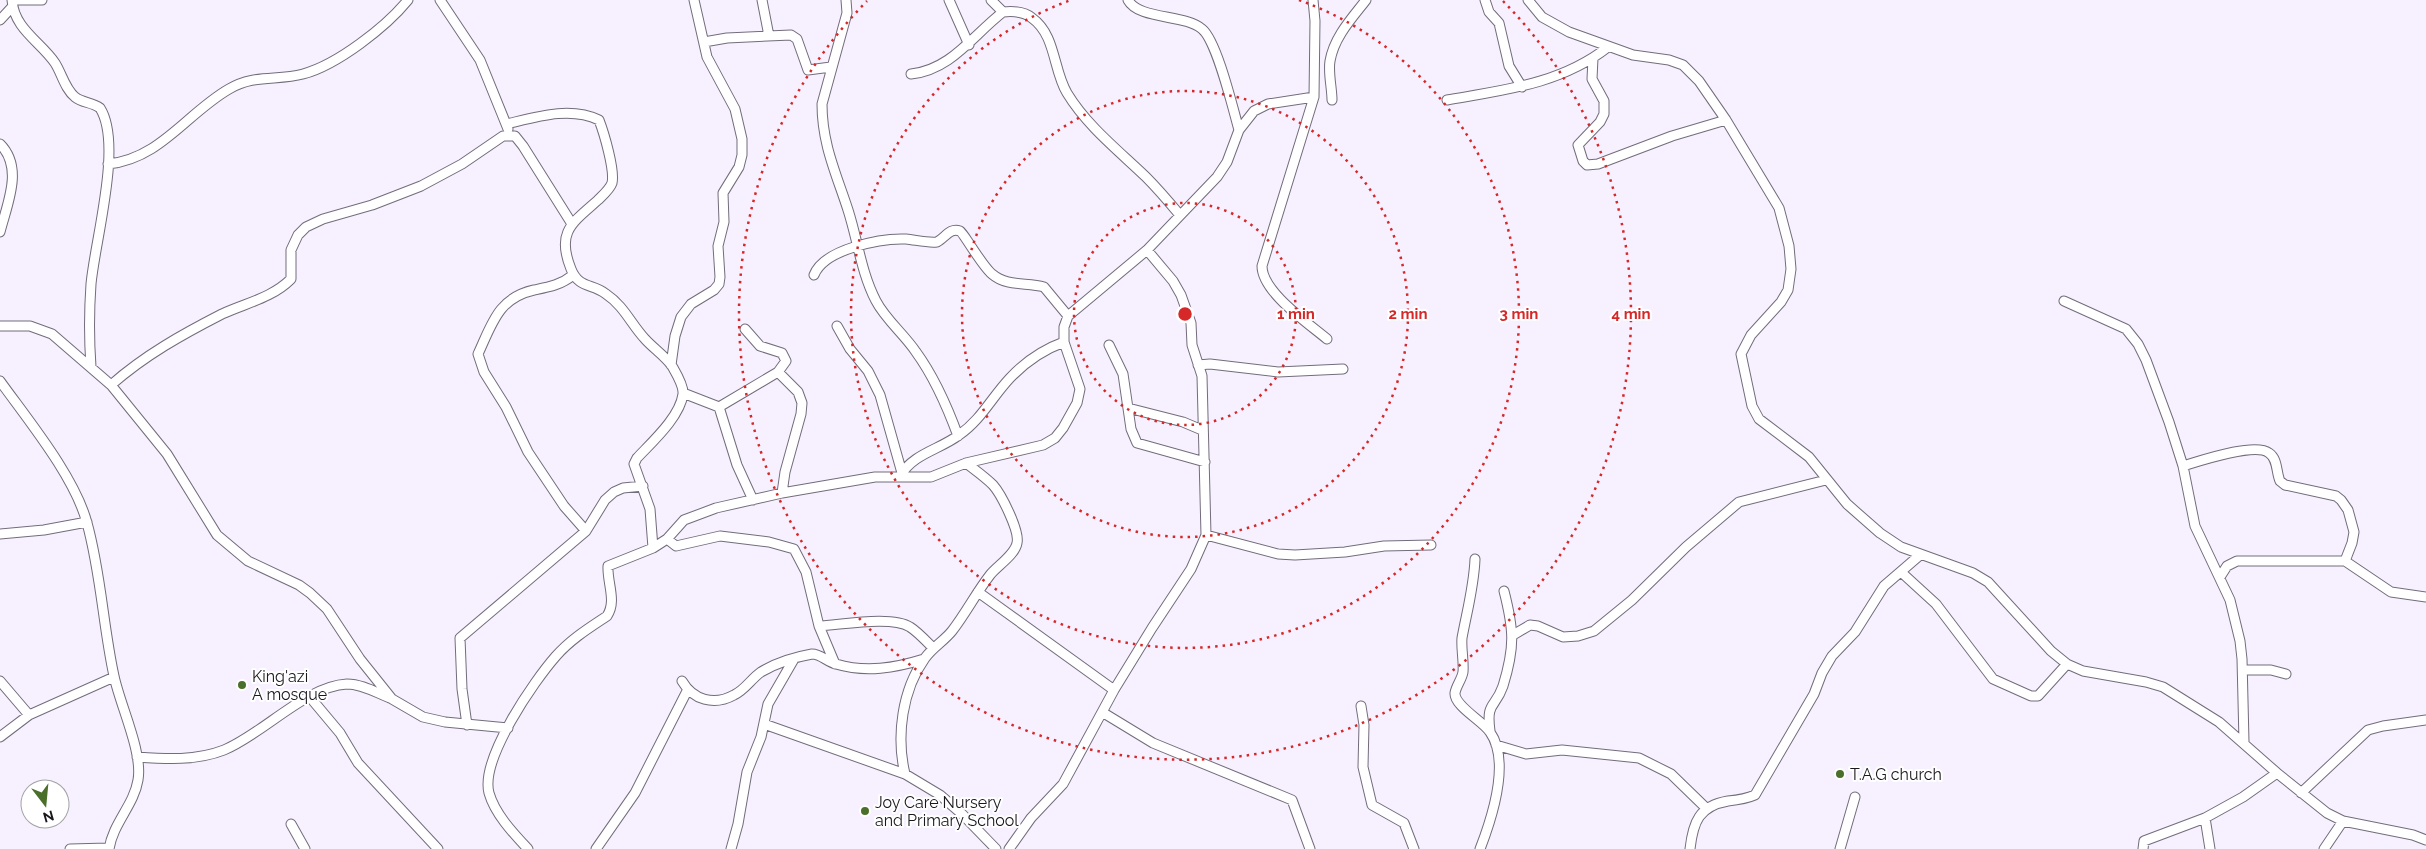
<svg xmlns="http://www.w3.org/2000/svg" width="2426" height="849" font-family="Raleway,sans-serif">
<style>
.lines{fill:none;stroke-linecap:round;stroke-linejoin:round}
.minor-casing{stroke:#736c7b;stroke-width:11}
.minor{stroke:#fff;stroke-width:9}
.ring{fill:none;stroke:#d62828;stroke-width:2.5;stroke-dasharray:2.5 5}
.poi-dot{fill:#496f2a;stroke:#fff;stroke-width:2}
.labels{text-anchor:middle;stroke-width:4;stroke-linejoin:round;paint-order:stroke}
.poi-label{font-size:16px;fill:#1a171d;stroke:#fff;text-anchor:start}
.centre{fill:#d62828;stroke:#fff;stroke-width:2.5}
.ring-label{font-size:15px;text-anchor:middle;font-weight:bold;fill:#d62828;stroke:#fff;stroke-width:4;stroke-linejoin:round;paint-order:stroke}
</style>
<rect width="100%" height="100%" fill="#f7f1ff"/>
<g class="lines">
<!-- minor casing -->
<g class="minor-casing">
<path id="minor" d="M12,0C14,29 41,42 55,63C62,74 65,89 75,97C82,103 92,102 100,108C123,144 95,240 91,284C89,312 89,339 91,367
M12,0H42
M440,0L480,60L508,129
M762,0L769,36
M846,0L847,13L822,104C822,144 836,173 848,210C858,241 861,272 876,301C886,320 904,334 916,352C935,378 947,406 958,436
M949,0L969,45
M991,0L1003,12
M1128,0C1139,20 1185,14 1202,29C1217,41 1233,109 1239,130
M1485,0L1489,12L1499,23L1509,66L1522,87
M1528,0L1542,17L1569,32L1633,55L1669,60L1683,65L1699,81L1726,120L1779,208L1789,246L1791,269L1788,290L1781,302L1751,335L1741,354L1752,406L1759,419L1809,457L1847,504L1880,533L1901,547L1973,573L1988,582L2051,651L2067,664L2083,671L2146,682L2163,687L2219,722L2277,773L2327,813L2343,821L2413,835L2426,840
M0,20L13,6
M704,42L727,38L791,35L797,39L808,70L831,67
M1593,58L1592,79L1604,101V114L1600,122L1578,145L1583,161L1587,165L1598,164L1672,136L1726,120
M911,74C951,70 973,35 1003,12C1013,11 1024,11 1032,18C1056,35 1053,70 1067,93C1087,126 1119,151 1146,177C1158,189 1169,202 1179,214
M1314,97L1262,266C1262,292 1308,323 1327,339
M1332,100C1332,88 1328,73 1330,61C1334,37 1352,18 1366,0
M1447,100C1504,90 1561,84 1608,47
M507,124C536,117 570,106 599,120C604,133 615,170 612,183C610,189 603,195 598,200C572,223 556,232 571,269C579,289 592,283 606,294C624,306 631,324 645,339C653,348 665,356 672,366C676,373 684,386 683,394C680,417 652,442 637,458L634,464L650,509L653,548
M0,144C24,168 7,204 0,232
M108,164C160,159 187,113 229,89C254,74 277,81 303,74C337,65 386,27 408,0
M573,275C561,285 549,287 534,290C498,298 492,324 478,354L484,372L506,407L528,452L564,506L586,531
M814,275C824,249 881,238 906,239C916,240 927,243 937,242C945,238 950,227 960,231C963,232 982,266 992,274C1007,287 1027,282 1044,287L1068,316
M2064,301L2126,329L2138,344L2146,360L2169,422L2183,466L2195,526L2230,600L2240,641L2242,659L2244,742
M0,326H30L52,334L111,385L167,454L217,535L248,561L299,585L310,593L327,609L360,659L392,699L423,717L445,722L508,728
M837,326L850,349L868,371L880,395L902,473
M1109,345L1123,374L1131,429L1137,443L1205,462
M671,365L675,336L681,317L691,304L714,290L719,284L720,277L718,246L724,222L723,193L739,167L742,155V139L735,109L707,57L694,0
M1198,365L1210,364L1278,372L1343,369
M778,372L798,392L802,403L801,414L785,472L782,493
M0,381C28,420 75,477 87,523C101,573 103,626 114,676C120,705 143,752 138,780C134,805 113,823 109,849
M111,385C145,355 183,334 222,314C246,303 272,298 291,279V250L298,235L306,227L323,219L372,205L421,186L462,164L503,136H515L523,146L572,224
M683,393L719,407L737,465L753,500
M719,407L778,372L786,361L782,353L760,346L745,329
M1128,408L1183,422L1202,430
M966,463C975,470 985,477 993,485C1001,494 1020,531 1017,543C1015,555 997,566 990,575C976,593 966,613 952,631C944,641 933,647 925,658C902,690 896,736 905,774L940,795L962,814L996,849
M2183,466C2200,461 2255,442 2269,453C2278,459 2276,472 2280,481L2285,485L2336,496L2341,500L2348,510L2354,532L2352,543L2345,561
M900,476C914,453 939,450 959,435C981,420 992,397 1010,378C1026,361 1042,350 1064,342
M0,534L44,530L87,522
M1206,535L1278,554L1295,555L1345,552L1384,546L1431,545
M667,539L676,546L720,536L769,542L794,549L806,572L819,626L835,664
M1475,559C1474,586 1467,611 1462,638C1461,649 1464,661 1463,672C1462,679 1456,686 1455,693C1454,706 1483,721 1490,732C1511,762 1492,818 1480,849
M1901,572L1936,604L1993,679L2031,696H2038L2067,664
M2220,577L2227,566L2237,561H2345L2391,592L2426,597
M978,592L1114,690
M819,626C841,625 892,615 910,627C918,632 926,641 933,648
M1513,635L1530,625L1538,626L1563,637L1578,636L1594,631L1632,600L1686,547L1739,502L1826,480
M2243,670H2271L2286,674
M0,681L29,715
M682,681C693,700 714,706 734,695C745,690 751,679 761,672C776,663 795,657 812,654C821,654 827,662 836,664C866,673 895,668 924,659
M309,696L340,733L358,763L438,849
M1361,706L1364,725L1363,767L1372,805L1404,823L1414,849
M1102,712L1153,743L1292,800L1310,849
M764,724L905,774
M467,725L462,689L460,638L586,531L605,500L614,492L623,488L643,486
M1490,731C1486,701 1495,709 1503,686C1515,647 1514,630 1504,591
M0,737L29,715L114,677
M1496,745L1526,754L1562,750L1639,758L1671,774L1706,808
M137,757C166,759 196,761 224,750C263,734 306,686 347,684C362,684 377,693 390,698
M2301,793L2368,730L2383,726L2426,720
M2205,818L2210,849
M291,824L305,849
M70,849L108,848
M528,849C513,833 495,814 489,793C480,759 534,681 556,656C571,639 589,628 607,616C617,601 607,583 608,566L653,548L667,539L684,520L716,508L782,493L875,477H931L966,463L1043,445L1055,438L1063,428L1077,403L1080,389L1064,342V327L1068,316L1147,250L1217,177L1227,162L1239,130L1254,111L1268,104L1314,97L1315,21L1313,0
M596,849L635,793L687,691
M731,849L738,824L747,772L761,737L768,704L794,659
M1009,849L1031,818L1063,784L1114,690L1152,628L1191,569L1206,535L1202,376L1192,345L1191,323L1181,295L1173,281L1147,250
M1690,849C1693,822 1699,806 1728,801C1738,800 1746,799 1755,795L1814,694L1822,673L1832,656L1855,632L1884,586L1920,555
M1840,849L1855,797
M2143,849L2144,841L2205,818L2243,797L2277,773
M2324,849L2343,821"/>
</g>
<!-- minor -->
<use href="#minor" class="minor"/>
</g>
<!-- distance rings -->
<g class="ring">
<circle cx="1185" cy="314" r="111"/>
<circle cx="1185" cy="314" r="223"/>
<path d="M1299 0A334 334 0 1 1 1071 0"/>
<path d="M1503 1A446 446 0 1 1 867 1"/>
</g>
<!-- markers -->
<g class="poi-dot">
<circle cx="242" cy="685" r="5"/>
<circle cx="1840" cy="774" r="5"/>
<circle cx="865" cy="811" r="5"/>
</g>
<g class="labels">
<!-- poi labels -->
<g class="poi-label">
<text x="252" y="682">King'azi<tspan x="252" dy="18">A mosque</tspan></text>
<text x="1850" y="780">T.A.G church</text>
<text x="875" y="808">Joy Care Nursery<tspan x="875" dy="18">and Primary School</tspan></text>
</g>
</g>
<circle cx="1185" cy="314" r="8" class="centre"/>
<g class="ring-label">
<text x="1296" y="319">1 min</text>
<text x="1408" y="319">2 min</text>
<text x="1519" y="319">3 min</text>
<text x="1631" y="319">4 min</text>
</g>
<!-- north arrow -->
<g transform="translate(45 804) rotate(164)"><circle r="24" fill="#ffffff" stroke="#a3a2a5"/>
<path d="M0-4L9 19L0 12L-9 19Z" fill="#496f2a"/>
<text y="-8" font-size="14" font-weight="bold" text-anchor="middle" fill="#1a171d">N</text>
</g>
</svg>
